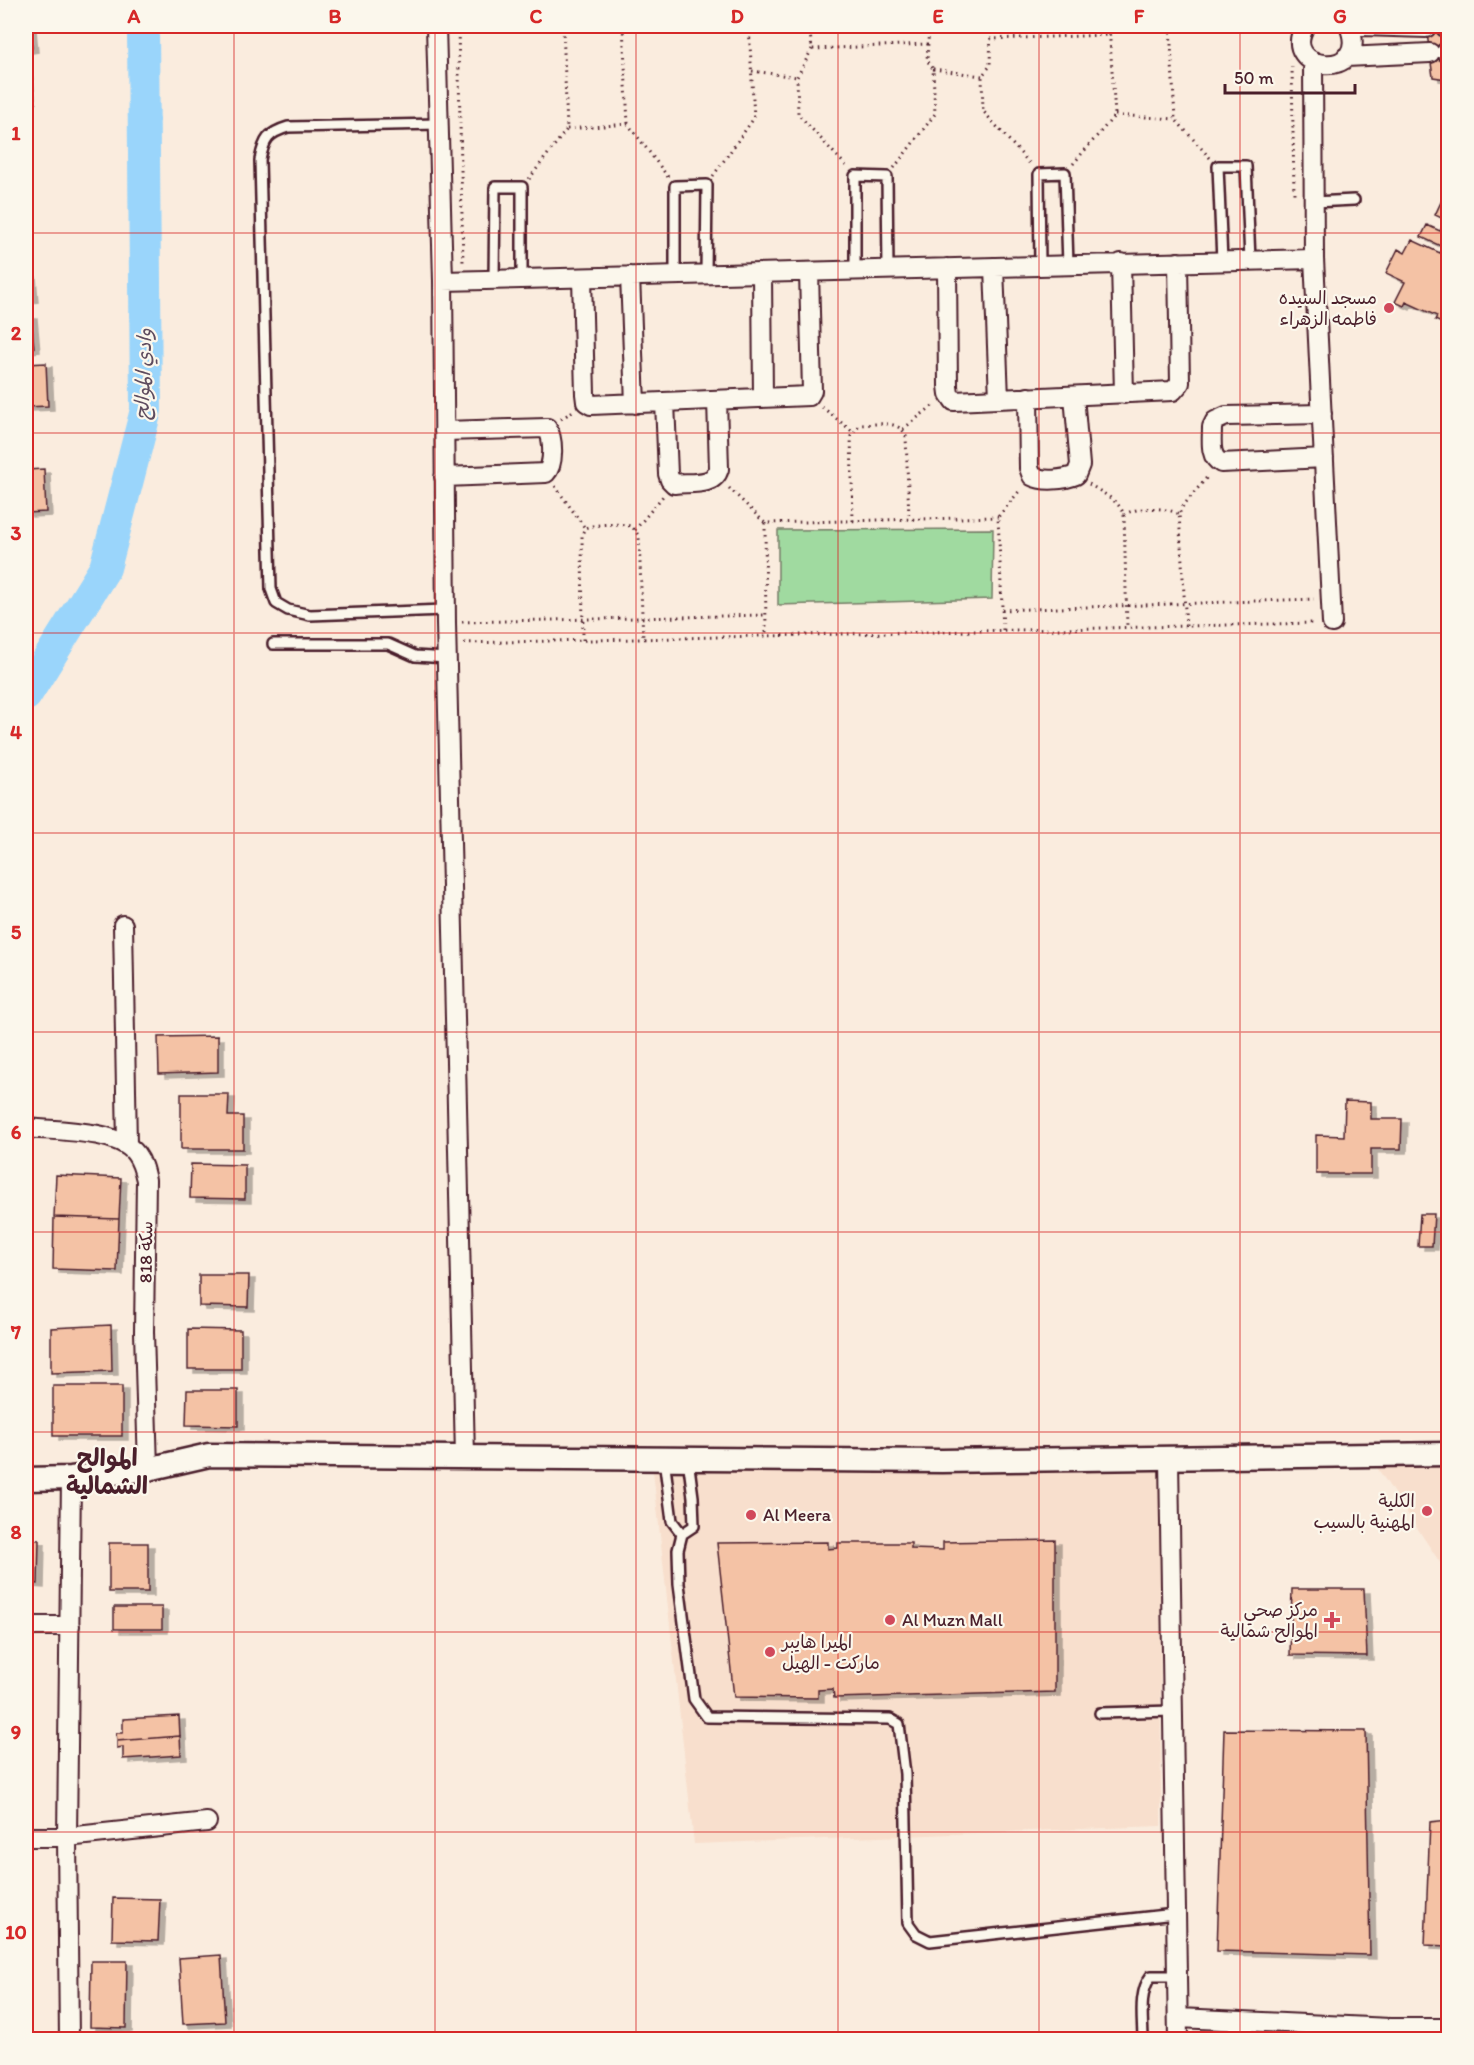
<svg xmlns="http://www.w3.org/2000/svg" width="1474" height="2065" font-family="Itim,'Playpen Sans Arabic',sans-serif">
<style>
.built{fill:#f8dfcd}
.green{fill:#a0daa0;stroke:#757c66;stroke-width:1.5}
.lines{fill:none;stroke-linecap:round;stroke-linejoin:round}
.river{stroke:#9ad5fb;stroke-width:32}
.building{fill:#f4c2a5;stroke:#4a1f2b;stroke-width:1.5;filter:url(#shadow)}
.service-casing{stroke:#4a1f2b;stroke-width:14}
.minor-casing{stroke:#4a1f2b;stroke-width:22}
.tertiary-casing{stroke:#4a1f2b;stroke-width:27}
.path{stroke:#4a1f2b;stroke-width:3;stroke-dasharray:1.5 4.5;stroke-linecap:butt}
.service{stroke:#fbf7ec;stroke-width:9}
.minor{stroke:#fbf7ec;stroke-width:18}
.tertiary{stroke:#fbf7ec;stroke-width:22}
.grid{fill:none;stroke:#d62828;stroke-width:1.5;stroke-opacity:0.55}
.poi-dot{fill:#d1495b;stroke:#fbf7ec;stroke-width:2}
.labels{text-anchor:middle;stroke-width:4.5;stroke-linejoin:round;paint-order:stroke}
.poi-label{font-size:18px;fill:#4a1f2b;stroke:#fbf7ec;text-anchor:end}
.street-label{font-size:18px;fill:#4a1f2b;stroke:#fbf7ec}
.water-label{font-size:20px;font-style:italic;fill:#5e4c5f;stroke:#fbf7ec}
.district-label{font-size:24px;font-weight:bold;fill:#4a1f2b;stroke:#fbf7ec}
.neatline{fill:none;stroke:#d62828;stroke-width:2}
.grid-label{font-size:20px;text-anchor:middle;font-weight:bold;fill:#d62828}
</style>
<defs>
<filter id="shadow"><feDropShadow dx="6" dy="4" stdDeviation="0" flood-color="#0004"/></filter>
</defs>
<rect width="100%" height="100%" fill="#faecde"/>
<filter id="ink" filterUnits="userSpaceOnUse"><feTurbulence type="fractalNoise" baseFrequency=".0167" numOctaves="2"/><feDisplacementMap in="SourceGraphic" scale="12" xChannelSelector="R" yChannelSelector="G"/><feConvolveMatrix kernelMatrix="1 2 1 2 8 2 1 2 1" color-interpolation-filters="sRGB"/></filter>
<g filter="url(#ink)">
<!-- built -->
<path class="built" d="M1372,1460H1448V1576L1439,1561Z
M1160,1470L1161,1826L694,1844L653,1471Z"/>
<!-- green -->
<path class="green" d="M993,529L992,599L778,605V530Z"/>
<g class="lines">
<!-- river -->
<path class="river" d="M26,695L105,568L146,410L143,26"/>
</g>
<!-- building -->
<path class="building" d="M26,26H30L32,48L26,49Z
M1426,26H1445L1448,90H1446V79L1433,77Z
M26,69L30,100L26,101Z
M1448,187V326L1435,320L1437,316L1406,302L1404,306L1395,302L1405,282L1386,273L1398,249L1405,253L1412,240L1440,253L1443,247L1421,237L1427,225L1440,231L1446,220L1435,215Z
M26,273H30L32,298L26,299Z
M26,315H31L34,348L26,349Z
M46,363L48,406L26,407V364Z
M44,469L46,512L26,513V470Z
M218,1036V1072L159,1074L158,1037Z
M181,1094H229L228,1116H243V1149H181Z
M1345,1101L1371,1102V1119H1402L1401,1149H1371V1174H1316V1135L1344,1136Z
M191,1164L245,1165V1199L190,1198Z
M56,1175L121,1178L119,1219L54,1217Z
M1420,1214H1434L1432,1246H1418Z
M54,1217L119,1219L117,1271L53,1269Z
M199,1275H249L248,1307L199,1306Z
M111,1325L112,1371L51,1373V1328Z
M188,1329L241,1330V1369H188Z
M53,1386H122V1436H53Z
M187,1390H238V1426L186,1425Z
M26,1539L39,1540L38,1584L26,1583Z
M1055,1540V1692L834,1698L833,1689L818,1690V1698L734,1697L717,1543L828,1542V1549L838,1548V1543H911V1549L943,1550V1542Z
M109,1543H148V1592H109Z
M1292,1589H1364L1367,1656L1290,1655Z
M114,1607H162V1629H114Z
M179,1716L180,1736L117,1741L116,1733H123V1719Z
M1224,1730L1366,1731L1370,1955L1217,1951Z
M180,1736L181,1755L123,1759V1747L117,1748V1741Z
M1448,1820V1946L1425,1945L1430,1822Z
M113,1898L160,1899L158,1941L112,1940Z
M221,1955L225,2022L183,2024L179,1958Z
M91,1961H127L126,2028L90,2027Z"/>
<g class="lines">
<!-- service casing -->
<g class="service-casing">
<path id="service" d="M439,124L288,127C268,133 264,139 260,160L271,589L276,603L288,610L310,615L445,610
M1314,202L1354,200
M1222,261L1218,166H1246L1250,260
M1040,266L1039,174L1065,173L1068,265
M855,271V176L887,177L888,270
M675,275V186L707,185L706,274
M494,280L495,187H522V279
M273,644H388L415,656L447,658
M664,1459L672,1521L682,1534
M688,1459L693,1497L694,1526L682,1534L678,1550L679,1584L694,1699L707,1717L890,1719L899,1724L905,1774L908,1923L916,1934L930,1941L1175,1914
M1100,1713L1172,1711
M1143,2040C1143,2019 1138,1993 1151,1976H1178"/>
</g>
<!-- minor casing -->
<g class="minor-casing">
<path id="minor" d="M436,26L443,281L446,623L465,1457
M1305,26C1278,73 1372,81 1349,26
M1362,26L1426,28
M1445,27H1448
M1446,52H1448
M1346,57L1430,53
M1313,61L1314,259L1332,623
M1121,263L1124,394
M994,267L999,399
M947,268L948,386L949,394L954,401L1173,391L1180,383L1178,262
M762,273L763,398
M630,276L635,404
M582,278L585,394L586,402L591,405L809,396L812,391L809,272
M443,281L1314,259
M1028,397L1029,468L1032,476C1043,482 1064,480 1076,475L1080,465L1074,396
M665,402L668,474L670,480L674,484C690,482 714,487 719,469L717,400
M1322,414L1226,416L1215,421L1212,427C1212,440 1209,457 1221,463L1324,458
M444,431L547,428C554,439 554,465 546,473L444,477
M123,925L127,1145
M26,1128C55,1131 118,1129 136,1154C142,1162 144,1171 146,1180L144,1332L148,1469
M1169,1459L1178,2040
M26,1626H70
M26,1837H67L207,1822
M1179,2018L1390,2028H1448
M69,2040L67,1837L71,1478"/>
</g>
<!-- tertiary casing -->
<g class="tertiary-casing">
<path id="tertiary" d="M26,1479L71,1478L148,1469L209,1455L942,1461L1448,1454"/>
</g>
<!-- path -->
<path class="path" d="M458,26L463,264
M623,26L628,124
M809,26L812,49L928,44
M991,26L990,66L982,76L983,111L1031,165
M1170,26L1175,119L1210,158
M990,39L1110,35
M812,49L797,77L798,114L848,168
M1292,66L1294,195
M933,69L982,76
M752,71L797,77
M1115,115L1175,119
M567,129L628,124L668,177
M1073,164L1115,115L1109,26
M894,168L935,114L933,69L927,60L929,26
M713,176L754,118L749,26
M529,179L567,129L563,26
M822,407L853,432
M561,419L573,411
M903,429L935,404
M1089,484C1102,493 1119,500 1124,515L1127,627
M555,486L585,528
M729,488L765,523L998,517
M1124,515C1136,506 1166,507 1179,514
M853,521L851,436L859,425C875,425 898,418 906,436L909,519
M765,523L766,635
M635,530L663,496
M1002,610L1314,599
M462,622L766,615
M1186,626L1179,514L1183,506L1208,476
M1003,630L998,517L1021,489
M583,640L582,534L585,528C594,524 621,523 630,526C635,529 637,533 639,537L643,639
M464,643L1315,623"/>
<!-- service -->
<use href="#service" class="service"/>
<!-- minor -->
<use href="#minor" class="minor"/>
<!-- tertiary -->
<use href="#tertiary" class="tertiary"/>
</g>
</g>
<!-- grid -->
<path class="grid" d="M234,26V2040M435,26V2040M636,26V2040M838,26V2040M1039,26V2040M1240,26V2040M26,233H1448M26,433H1448M26,633H1448M26,833H1448M26,1032H1448M26,1232H1448M26,1432H1448M26,1632H1448M26,1832H1448"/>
<!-- markers -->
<g class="poi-dot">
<circle cx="1389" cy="308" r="6"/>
<circle cx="1427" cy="1511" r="6"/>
<circle cx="751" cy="1515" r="6"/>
<circle cx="890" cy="1620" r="6"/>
<path d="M1329 1611h6v6h6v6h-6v6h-6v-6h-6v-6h6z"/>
<circle cx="770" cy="1652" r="6"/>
</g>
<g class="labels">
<!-- poi labels -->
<g class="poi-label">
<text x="1377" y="304">مسجد السيده<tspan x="1377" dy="21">فاطمه الزهراء</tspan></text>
<text x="1415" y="1507">الكلية<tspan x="1415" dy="21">المهنية بالسيب</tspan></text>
<text x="763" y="1521" text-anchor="start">Al Meera</text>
<text x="1318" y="1616">مركز صحي<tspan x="1318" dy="21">الموالح شمالية</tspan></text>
<text x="902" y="1626" text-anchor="start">Al Muzn Mall</text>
<text x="782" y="1648" text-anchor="start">الميرا هايبر<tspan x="782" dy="21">ماركت - الهيل</tspan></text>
</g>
<!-- street labels -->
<g class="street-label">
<text transform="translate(146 1252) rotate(-89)" y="6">سكة 818</text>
</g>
<!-- water labels -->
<g class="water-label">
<text transform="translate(143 374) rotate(-88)" y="7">وادي الموالح</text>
</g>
<!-- district labels -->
<g class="district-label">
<text x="107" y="1466">الموالح<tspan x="107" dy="28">الشمالية</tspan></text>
</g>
</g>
<!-- margin -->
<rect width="1474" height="2065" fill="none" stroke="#fbf7ec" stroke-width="66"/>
<!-- scale -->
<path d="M1225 84v9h130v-9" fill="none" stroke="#4a1f2b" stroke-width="3"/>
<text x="1234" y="84" font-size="18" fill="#4a1f2b" stroke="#fbf7ec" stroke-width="4.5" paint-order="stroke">50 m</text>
<rect x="33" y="33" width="1408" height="1999" class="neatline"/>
<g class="grid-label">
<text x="134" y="23">A</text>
<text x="335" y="23">B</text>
<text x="536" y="23">C</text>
<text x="737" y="23">D</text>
<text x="938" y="23">E</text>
<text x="1139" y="23">F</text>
<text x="1340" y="23">G</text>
<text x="16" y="140">1</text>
<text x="16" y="340">2</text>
<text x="16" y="540">3</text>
<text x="16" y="739">4</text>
<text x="16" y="939">5</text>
<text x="16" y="1139">6</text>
<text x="16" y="1339">7</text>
<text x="16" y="1539">8</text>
<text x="16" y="1739">9</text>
<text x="16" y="1939">10</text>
</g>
</svg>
